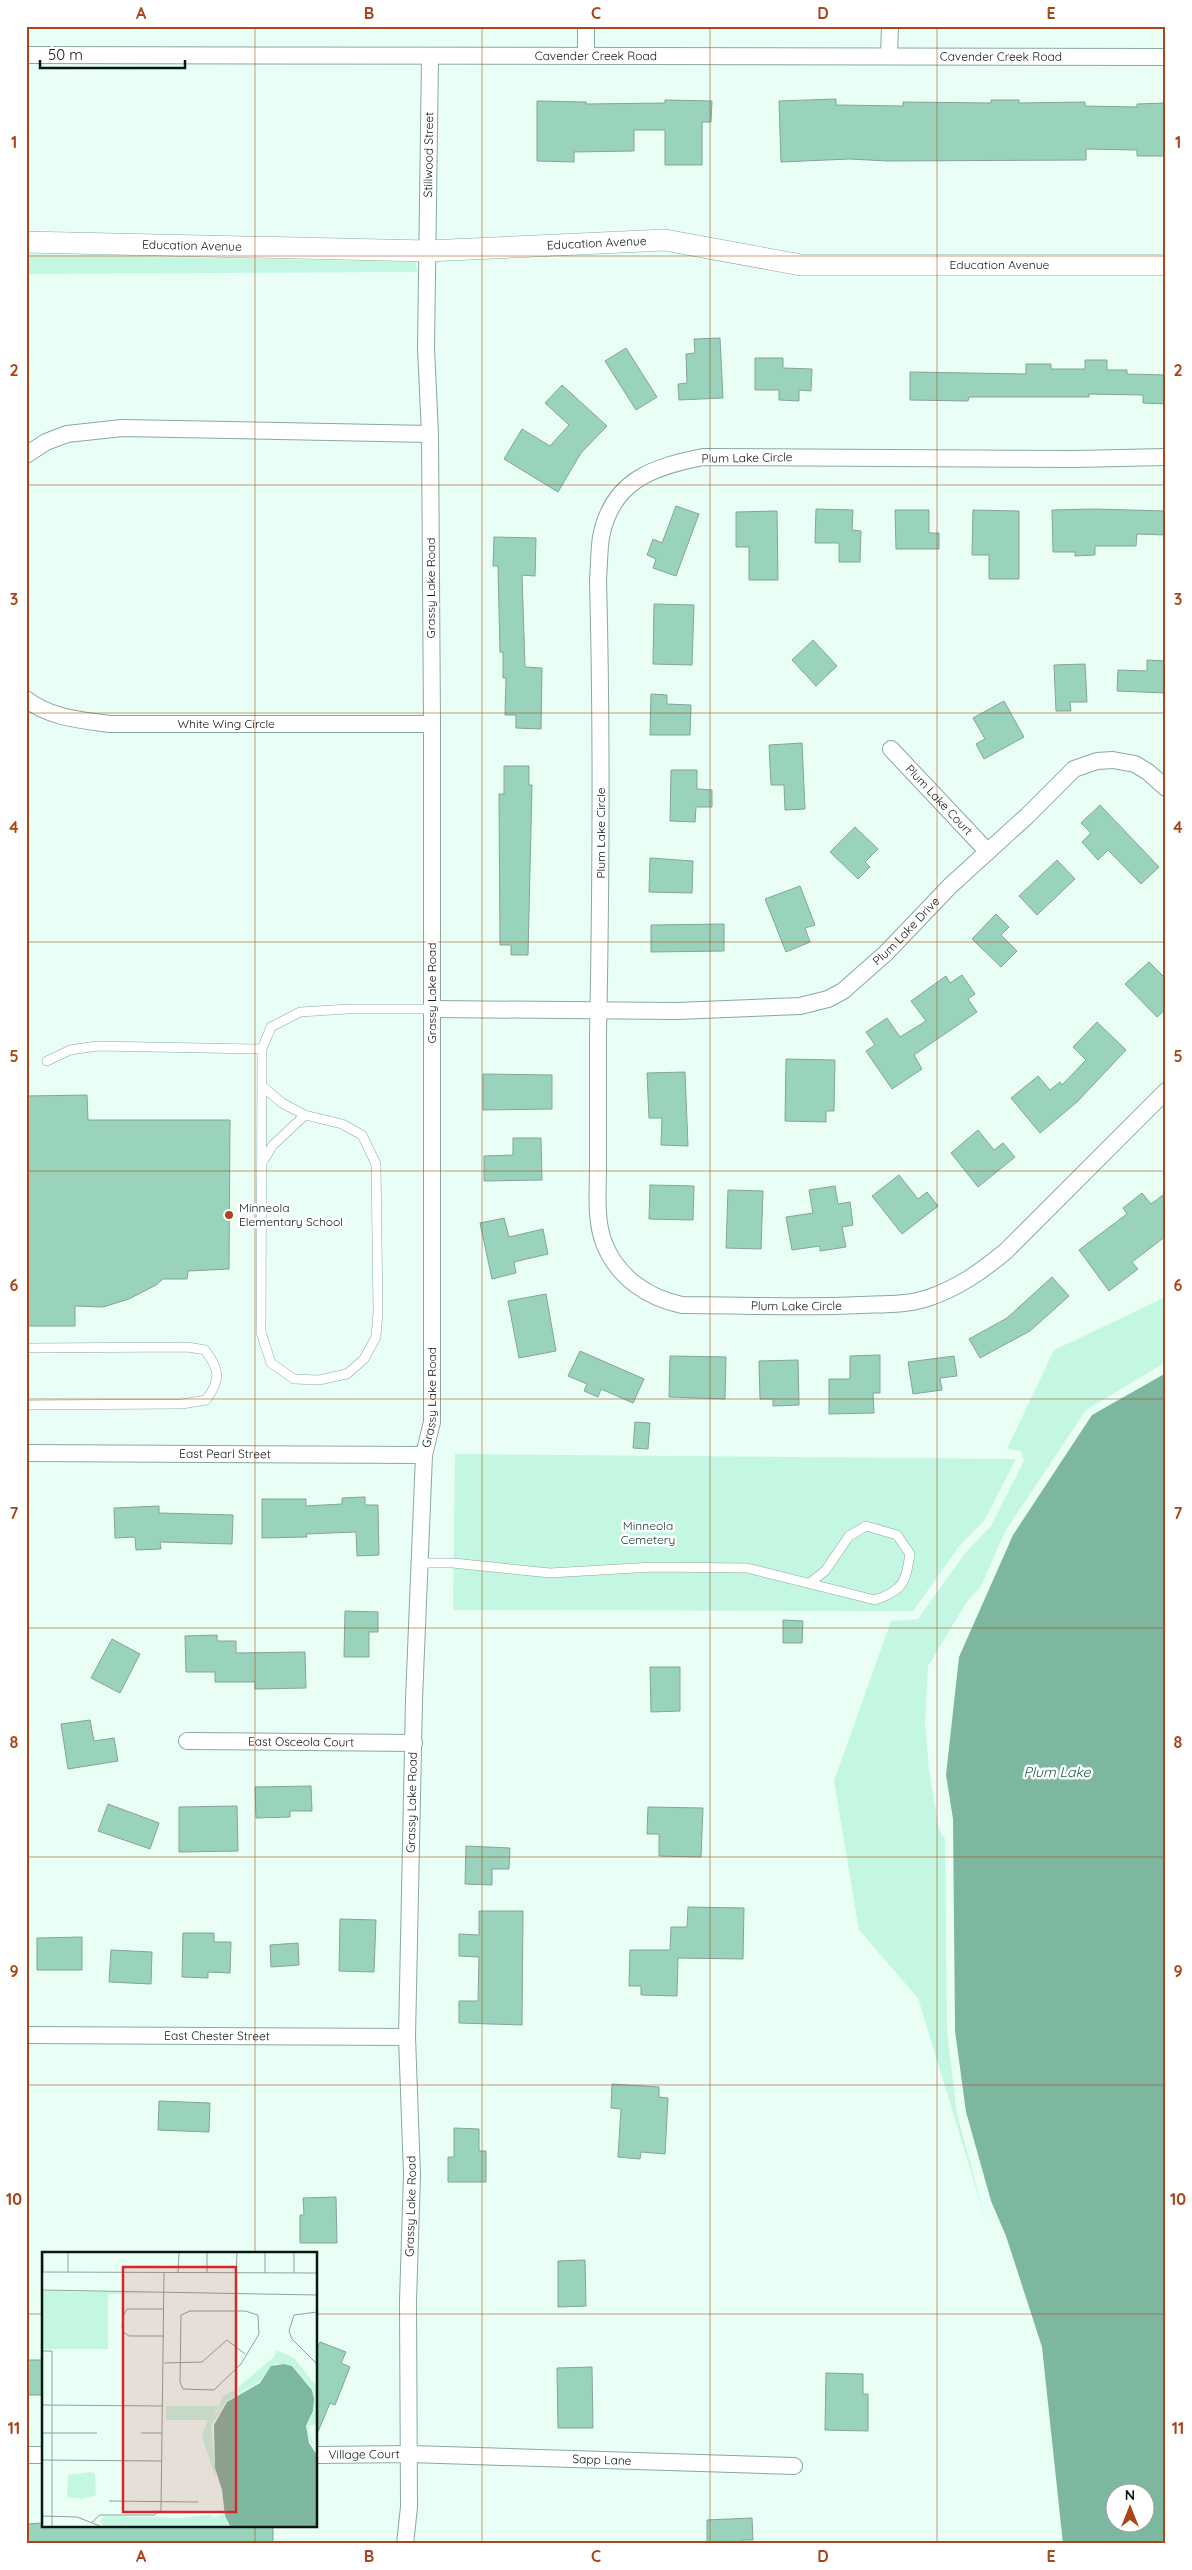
<svg xmlns="http://www.w3.org/2000/svg" width="1192" height="2570" font-family="Quicksand,sans-serif">
<style>
.green{fill:#c3f7e2}
.water{fill:#7eb7a0;fill-rule:evenodd}
.building{fill:#9ad3bc;stroke:#83a597}
.lines{fill:none;stroke-linecap:round;stroke-linejoin:round}
.service-casing{stroke:#88aa9c;stroke-width:10}
.minor-casing{stroke:#88aa9c;stroke-width:18}
.tertiary-casing{stroke:#88aa9c;stroke-width:22}
.service{stroke:#fff;stroke-width:9}
.minor{stroke:#fff;stroke-width:16}
.tertiary{stroke:#fff;stroke-width:21}
.grid{fill:none;stroke:#aa4519;stroke-width:1;stroke-opacity:0.55}
.poi-dot{fill:#aa4519;stroke:#fff;stroke-width:2}
.labels{text-anchor:middle;stroke-width:5;stroke-linejoin:round;paint-order:stroke}
.street-label{font-size:12px;fill:#091611;stroke:#fff}
.poi-label{font-size:12px;fill:#091611;stroke:#fff;text-anchor:start}
.park-label{font-size:12px;fill:#083b2c;stroke:#fff}
.water-label{font-size:14px;font-style:italic;fill:#135c46;stroke:#fff}
.inset-road{fill:none;stroke:#8fa29a;stroke-width:1}
.view{fill:#d62828;fill-opacity:0.15;stroke:#d62828;stroke-width:2.5}
.inset-edge{fill:none;stroke:#091611;stroke-width:2.5}
.neatline{fill:none;stroke:#aa4519;stroke-width:2}
.grid-label{font-size:16px;text-anchor:middle;font-weight:bold;fill:#aa4519}
</style>
<rect width="100%" height="100%" fill="#e9fff6"/>
<!-- green -->
<path class="green" d="M26,254L416,262L417,272L26,274Z
M1166,1297V1362L1086,1410L1006,1530L980,1588L968,1600L928,1666L925,1723L929,1769L939,1829L945,1839L947,2031L957,2114L986,2221L918,1998L859,1930L834,1781L891,1621L918,1619L966,1552L991,1526L1024,1461L1021,1451L1007,1449L1054,1350Z
M455,1454L1016,1459L984,1521L960,1545L913,1611L453,1610Z"/>
<!-- water -->
<path class="water" d="M1166,1373V2544H1063L1042,2347L1006,2236L991,2201L966,2112L955,2031L953,1819L946,1775L959,1657L1013,1535L1092,1415ZM1114,2492H1144V2522H1114Z"/>
<!-- building -->
<path class="building" d="M836,99V105L903,106V102L991,103V100H1019V103L1085,102V106L1137,107V104L1166,103V156H1137V150L1086,149V160L887,161L850,159L781,162L779,101Z
M665,100L712,101L711,122H702V165H665V130H634V151L574,152V162L537,161V101L586,102V104L665,103Z
M720,338L723,398L679,400L678,384L687,383L686,354L695,353L694,339Z
M626,348L657,397L636,410L605,361Z
M755,358H783V368L812,369L811,391L799,390V401L779,400V390H755Z
M1085,360H1107V370H1127V374L1166,375V404L1143,403V395L1089,394V397H969L968,401L910,400V372L1026,374V364H1051V369H1085Z
M562,385L607,426L581,453L558,492L504,459L522,429L550,446L569,425L545,403Z
M676,506L699,514L676,576L653,568L656,559L647,555L653,539L662,543Z
M816,509L853,510L852,530L861,531L860,562H839V543H815Z
M1094,509L1166,511V535L1137,534L1136,546H1095V555L1075,556V552H1053L1052,510Z
M895,510H929V533H939V549H896Z
M973,510L1019,511V579H989V555H972Z
M777,511L778,580H749V547H736V512Z
M494,537L536,538L535,576L522,575L525,667L542,668L541,729L516,728V715H505L506,678H503V652H500L498,566H493Z
M654,604L694,605L692,665L653,664Z
M813,640L837,666L816,686L792,660Z
M1147,660L1166,661V693L1117,691L1118,670L1147,671Z
M1085,664L1087,702H1070L1071,711H1056L1054,665Z
M651,694L667,695V704L691,705L690,735H650Z
M1004,701L1024,737L984,759L976,744L985,739L973,718Z
M802,743L805,809L785,810L784,785H771L769,745Z
M504,766H529V785H532L528,955H511V945H500L499,794H504Z
M671,770H697V789L712,790V807H696L695,822L670,821Z
M1100,805L1159,867L1141,884L1108,850L1098,860L1082,842L1091,833L1081,823Z
M855,827L878,849L865,862L870,867L858,879L830,852Z
M650,858L693,861L692,893L649,892Z
M1057,860L1075,879L1037,915L1019,896Z
M800,886L815,925L805,928L810,942L786,952L765,899Z
M996,914L1009,927L1001,935L1017,951L1001,967L972,939Z
M724,924V951L651,952V925Z
M1149,962L1166,979V1009L1157,1017L1125,984Z
M962,975L975,994L968,999L977,1012L914,1055L922,1069L892,1089L866,1051L875,1045L866,1032L887,1018L900,1037L926,1021L911,1001L946,976L950,983Z
M1097,1022L1126,1050L1077,1102L1040,1133L1011,1098L1038,1076L1050,1090L1060,1082L1062,1085L1086,1060L1073,1047Z
M786,1059L835,1060L834,1111H826V1122L785,1121Z
M685,1072L688,1146L661,1145L662,1118H649L647,1073Z
M483,1074L552,1075V1109L483,1110Z
M87,1095L88,1120H230L229,1269L188,1271L187,1279H163L156,1285L129,1299L103,1307L75,1306V1326H26L27,1096Z
M978,1130L994,1150L1003,1143L1015,1157L978,1187L951,1153Z
M513,1138H541L542,1180L484,1181V1156L513,1155Z
M899,1175L918,1199L927,1192L938,1206L902,1234L872,1196Z
M650,1185L694,1186L693,1220L649,1219Z
M835,1186L838,1204L850,1202L853,1225L842,1227L846,1247L820,1251V1246L792,1250L786,1217L813,1213L809,1190Z
M728,1190L763,1191L761,1249L726,1248Z
M1142,1193L1151,1204L1166,1193V1236L1132,1262L1138,1269L1109,1291L1079,1250L1127,1214L1123,1208Z
M504,1218L509,1237L543,1229L548,1254L514,1262L516,1273L492,1279L480,1223Z
M1052,1277L1069,1296L1030,1331L980,1358L969,1339L1007,1318Z
M546,1294L556,1351L519,1358L508,1301Z
M580,1351L644,1379L633,1403L601,1389L598,1397L584,1391L587,1384L568,1376Z
M880,1355V1393H873L874,1413L829,1414V1379H850V1356Z
M670,1356L726,1357L725,1399L669,1397Z
M954,1356L957,1376L940,1378L942,1390L913,1394L908,1362Z
M798,1360L799,1405L773,1406V1399H760L759,1361Z
M635,1422L650,1423L648,1449L633,1448Z
M365,1497V1505H378L379,1555L357,1556L356,1532L306,1534L307,1537L262,1538V1499H306V1506L342,1504V1498Z
M159,1506V1513L233,1515L232,1544L160,1542L161,1549L136,1550L135,1537L115,1538L114,1508Z
M345,1611L378,1612V1632H369V1657H344Z
M783,1620L803,1621L802,1643H783Z
M217,1635V1641H236V1653L305,1652L306,1688L255,1689V1682H215V1672H186L185,1636Z
M112,1639L140,1654L120,1693L91,1678Z
M650,1667H680V1711L651,1712Z
M90,1720L94,1741L114,1738L118,1761L68,1769L61,1724Z
M311,1786L312,1811H290V1817L256,1818L255,1787Z
M108,1804L159,1823L150,1849L98,1831Z
M237,1806L238,1851L179,1852V1807Z
M648,1807L703,1808L701,1857L659,1856V1834H647Z
M466,1846L510,1848L509,1869H492V1885L465,1884Z
M688,1907L744,1908L743,1959L678,1958L677,1996L641,1995V1986H629L630,1950H670L671,1927H687Z
M479,1911H523L522,2025L459,2023V2001H478L479,1957L459,1956V1934L479,1935Z
M340,1919L376,1920L374,1972L339,1971Z
M183,1933H214V1942H231L230,1973L208,1972V1978L182,1977Z
M82,1937V1970H37V1938Z
M298,1943L299,1965L271,1967L270,1945Z
M111,1950L152,1952L151,1984L109,1982Z
M612,2084L659,2087V2097L668,2098L665,2154L641,2152L640,2159L618,2157L621,2109L611,2108Z
M159,2101L210,2103L209,2132L158,2130Z
M454,2128L479,2129V2151H486V2182H448V2157H454Z
M336,2197L337,2243H300V2215H304L303,2198Z
M585,2260L586,2306L558,2307V2261Z
M320,2342L346,2352L341,2363L350,2367L335,2405L330,2403L317,2434L316,2351Z
M26,2360H44V2395H26Z
M592,2367L593,2428H558L557,2368Z
M826,2373L863,2374V2394H868V2431L825,2430Z
M752,2518L753,2540H741V2544H707V2520Z
M44,2523V2526H273V2544H26V2524Z"/>
<g class="lines">
<!-- service casing -->
<g class="service-casing">
<path id="service" d="M47,1061L70,1050L97,1046L262,1049
M262,1086L282,1103L305,1115L342,1124L362,1135L376,1164L378,1312L376,1337L364,1359L347,1374L319,1380L294,1379L271,1363L261,1332L262,1049L271,1027L300,1012L348,1009H432
M262,1163L273,1145L305,1115
M26,1348L188,1347L205,1350C220,1370 221,1380 206,1400L182,1404L26,1405
M421,1563H453L550,1573L653,1567L747,1568L875,1600C904,1590 905,1583 910,1554L897,1535L866,1526L849,1536L825,1571L811,1582"/>
</g>
<!-- minor casing -->
<g class="minor-casing">
<g id="minor">
<path id="s1" d="M26,55L1166,57"/>
<path d="M586,56V26"/>
<path d="M889,56L890,26"/>
<path d="M26,455L46,442L67,434L122,428L430,434"/>
<path id="s2" d="M1166,457L1075,459L703,457C653,467 612,480 601,537C599,551 599,566 598,580C602,732 601,884 598,1035C598,1079 598,1123 598,1167C598,1191 595,1220 604,1243C617,1277 648,1298 682,1305C742,1305 801,1308 861,1305C883,1304 907,1305 928,1298C958,1288 982,1271 1006,1251L1166,1091"/>
<path id="s3" d="M26,699C50,718 81,720 110,724H432"/>
<path id="s4" d="M891,749L988,852"/>
<path id="s5" d="M432,1009L677,1011L800,1006L828,999L843,991L886,953L950,886L1027,816L1074,769L1097,761L1113,760L1135,764L1148,772L1166,788"/>
<path id="s6" d="M26,1453L424,1455"/>
<path id="s7" d="M187,1741L414,1743"/>
<path id="s8" d="M26,2035L407,2037"/>
<path d="M26,2455H44"/>
<path id="s9" d="M316,2455L410,2454L794,2466"/>
<path id="s10" d="M405,2544L409,2507L408,2301L412,2175L407,2037L414,1700L424,1455L432,1422V724L430,434L426,348L430,57"/>
</g>
</g>
<!-- tertiary casing -->
<g class="tertiary-casing">
<g id="tertiary">
<path id="s11" d="M26,242L427,251L665,240L801,265H1166"/>
</g>
</g>
<!-- service -->
<use href="#service" class="service"/>
<!-- minor -->
<use href="#minor" class="minor"/>
<!-- tertiary -->
<use href="#tertiary" class="tertiary"/>
</g>
<!-- grid -->
<path class="grid" d="M255,26V2254M482,26V2544M710,26V2544M937,26V2544M26,256H1166M26,485H1166M26,713H1166M26,942H1166M26,1171H1166M26,1399H1166M26,1628H1166M26,1857H1166M26,2085H1166M26,2314H44M316,2314H1166M255,2526V2544"/>
<!-- markers -->
<circle class="poi-dot" cx="229" cy="1215" r="5"/>
<g class="labels">
<!-- street labels -->
<g class="street-label">
<text dy="4" stroke="none"><textPath href="#s1" startOffset="570">Cavender Creek Road</textPath></text>
<text dy="4" stroke="none"><textPath href="#s1" startOffset="975">Cavender Creek Road</textPath></text>
<text dy="4" stroke="none"><textPath href="#s10" startOffset="2391">Stillwood Street</textPath></text>
<text dy="4" stroke="none"><textPath href="#s11" startOffset="571">Education Avenue</textPath></text>
<text dy="4" stroke="none"><textPath href="#s11" startOffset="166">Education Avenue</textPath></text>
<text dy="4" stroke="none"><textPath href="#s11" startOffset="976">Education Avenue</textPath></text>
<text transform="translate(747 458) rotate(-1)" y="4">Plum Lake Circle</text>
<text transform="translate(431 588) rotate(-90)" y="4">Grassy Lake Road</text>
<text dy="4" stroke="none"><textPath href="#s3" startOffset="205">White Wing Circle</textPath></text>
<text dy="4" stroke="none"><textPath href="#s4" startOffset="70">Plum Lake Court</textPath></text>
<text transform="translate(601 833) rotate(-90)" y="4">Plum Lake Circle</text>
<text dy="4" stroke="none"><textPath href="#s5" startOffset="501">Plum Lake Drive</textPath></text>
<text transform="translate(432 993) rotate(-90)" y="4">Grassy Lake Road</text>
<text dy="4" stroke="none"><textPath href="#s2" startOffset="1528">Plum Lake Circle</textPath></text>
<text dy="4" stroke="none"><textPath href="#s10" startOffset="1148">Grassy Lake Road</textPath></text>
<text dy="4" stroke="none"><textPath href="#s6" startOffset="199">East Pearl Street</textPath></text>
<text dy="4" stroke="none"><textPath href="#s7" startOffset="114">East Osceola Court</textPath></text>
<text dy="4" stroke="none"><textPath href="#s10" startOffset="742">Grassy Lake Road</textPath></text>
<text dy="4" stroke="none"><textPath href="#s8" startOffset="191">East Chester Street</textPath></text>
<text dy="4" stroke="none"><textPath href="#s10" startOffset="338">Grassy Lake Road</textPath></text>
<text dy="4" stroke="none"><textPath href="#s9" startOffset="48">Village Court</textPath></text>
<text dy="4" stroke="none"><textPath href="#s9" startOffset="286">Sapp Lane</textPath></text>
</g>
<!-- poi labels -->
<g class="poi-label">
<text x="239" y="1212">Minneola<tspan x="239" dy="14">Elementary School</tspan></text>
</g>
<!-- park labels -->
<g class="park-label">
<text x="648" y="1530">Minneola<tspan x="648" dy="14">Cemetery</tspan></text>
</g>
<!-- water labels -->
<g class="water-label">
<text x="1057" y="1777">Plum Lake</text>
</g>
</g>
<!-- overview -->
<g transform="translate(42 2252)">
<rect width="275" height="275" fill="#e9fff6"/>
<path d="M0,39L120,41L66,42V97H0ZM234,98L252,106L275,135V183L273,172L267,174L266,179L275,201L265,182V174L272,159L271,138L250,113L232,112L217,130L184,149L169,174L174,226L160,185L165,169L175,160L181,144L193,138L232,105ZM124,154H177L168,168H124ZM49,220L53,222L54,243L40,247L25,245L26,223ZM182,262L187,274H61L58,269L64,264L137,266L168,263L172,266Z" fill="#c3f7e2"/>
<path d="M242,112L250,114L270,138L272,147L271,159L264,174L267,191L275,203V274H188L183,264L180,238L173,216L172,173L185,150L218,131L229,114Z" fill="#7eb7a0"/>
<path class="inset-road" d="M1,1V20M26,1V20M0,20L275,21M136,21L137,1M165,21V1M194,21L195,1M223,21V1M252,21V1M0,38L275,43M122,57H85L81,64L80,74L81,80L87,84H122M203,59L216,63L217,82L199,112L172,138L141,137L138,130L139,63L148,59ZM275,60L252,63L247,79L250,87L275,112M0,99H10V274M122,111L160,110L185,88L203,102M0,153L121,154M0,181H55M99,181H120M0,208L119,209M67,249L156,250M0,264L35,265L58,274M50,270L58,263H112L119,258L122,21"/>
<path class="view" d="M81,15H194V260H81Z"/>
<rect width="275" height="275" class="inset-edge"/>
</g>
<!-- border -->
<rect width="1192" height="2570" fill="none" stroke="#ffffff" stroke-width="55"/>
<!-- north arrow -->
<g transform="translate(1130 2508)"><circle r="24" fill="#ffffff" stroke="#9da2a0"/>
<path d="M0-4L9 19L0 12L-9 19Z" fill="#aa4519"/>
<text y="-8" font-size="14" font-weight="bold" text-anchor="middle" fill="#091611">N</text>
</g>
<!-- scale -->
<path d="M40 60v8h145v-8" fill="none" stroke="#091611" stroke-width="2.5"/>
<text x="48" y="60" font-size="15" fill="#091611" stroke="#ffffff" stroke-width="4" paint-order="stroke">50 m</text>
<rect x="28" y="28" width="1136" height="2514" class="neatline"/>
<g class="grid-label">
<text x="141" y="19">A</text>
<text x="369" y="19">B</text>
<text x="596" y="19">C</text>
<text x="823" y="19">D</text>
<text x="1051" y="19">E</text>
<text x="14" y="148">1</text>
<text x="1178" y="148">1</text>
<text x="14" y="376">2</text>
<text x="1178" y="376">2</text>
<text x="14" y="605">3</text>
<text x="1178" y="605">3</text>
<text x="14" y="833">4</text>
<text x="1178" y="833">4</text>
<text x="14" y="1062">5</text>
<text x="1178" y="1062">5</text>
<text x="14" y="1291">6</text>
<text x="1178" y="1291">6</text>
<text x="14" y="1519">7</text>
<text x="1178" y="1519">7</text>
<text x="14" y="1748">8</text>
<text x="1178" y="1748">8</text>
<text x="14" y="1977">9</text>
<text x="1178" y="1977">9</text>
<text x="14" y="2205">10</text>
<text x="1178" y="2205">10</text>
<text x="14" y="2434">11</text>
<text x="1178" y="2434">11</text>
<text x="141" y="2562">A</text>
<text x="369" y="2562">B</text>
<text x="596" y="2562">C</text>
<text x="823" y="2562">D</text>
<text x="1051" y="2562">E</text>
</g>
</svg>
